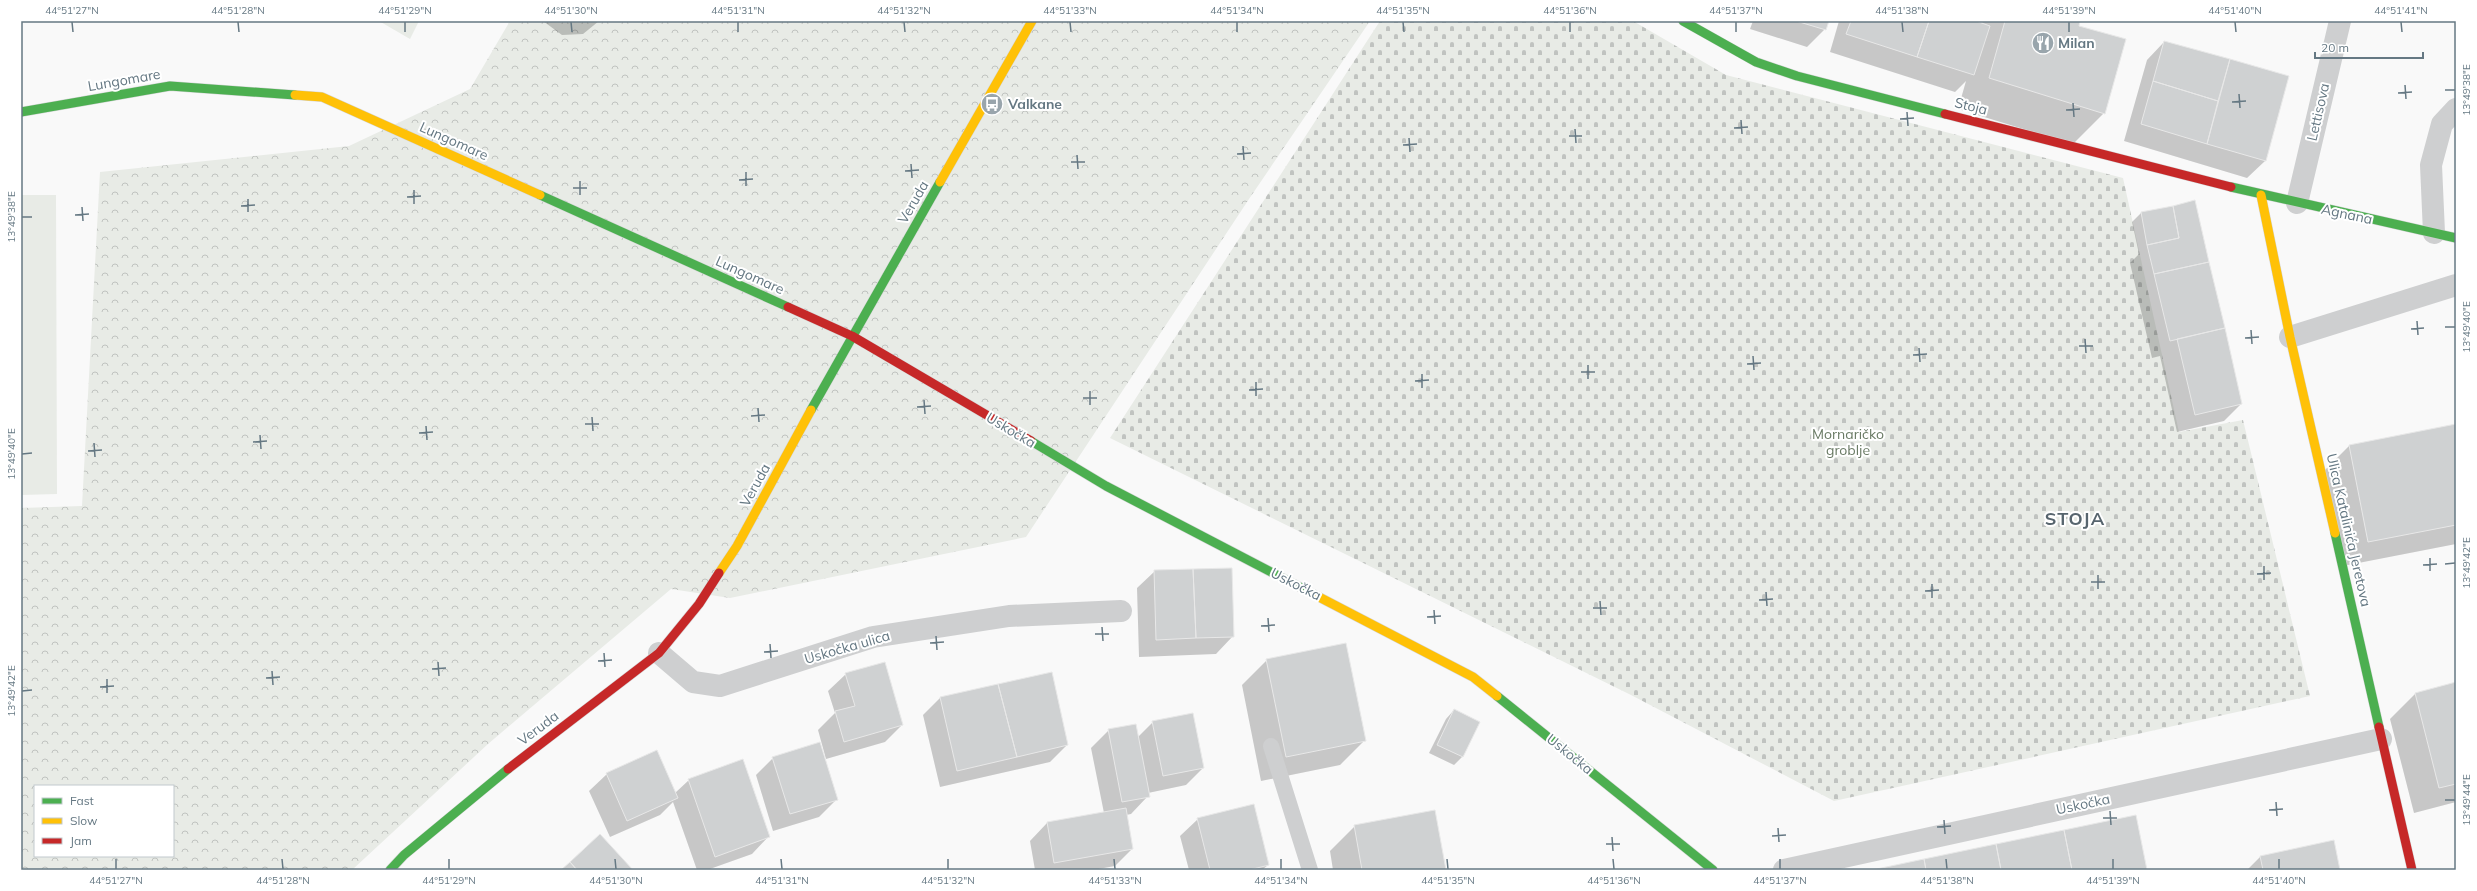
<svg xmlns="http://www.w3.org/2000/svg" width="2477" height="891" font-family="Mulish,sans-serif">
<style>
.forest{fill:url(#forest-crowns);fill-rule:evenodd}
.cemetery{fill:url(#cemetery-stones)}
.pitch{fill:#e8ebe6}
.shadow{fill:#0003}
.building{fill:#cfd1d2;stroke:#e8e8e8}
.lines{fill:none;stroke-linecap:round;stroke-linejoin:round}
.fast-casing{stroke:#d5d6d7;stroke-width:10}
.slow-casing{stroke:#d5d6d7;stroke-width:10}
.jam-casing{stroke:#d5d6d7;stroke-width:10}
.lane{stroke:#cecfd0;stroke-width:16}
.street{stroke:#cecfd0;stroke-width:22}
.fast{stroke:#4caf50;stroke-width:9}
.slow{stroke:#ffc107;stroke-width:9}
.jam{stroke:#c62828;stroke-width:9}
.ticks{fill:none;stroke:#657883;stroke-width:1.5}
.labels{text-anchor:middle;stroke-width:4;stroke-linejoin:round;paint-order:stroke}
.poi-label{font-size:14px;font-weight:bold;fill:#657883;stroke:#fff;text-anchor:start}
.street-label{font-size:14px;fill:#657883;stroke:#fff}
.park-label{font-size:14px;fill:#697a64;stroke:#fff}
.district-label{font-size:18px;font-weight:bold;letter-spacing:1px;fill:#57656e;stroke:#fff}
.neatline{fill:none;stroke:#657883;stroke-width:1.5}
.ticks-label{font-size:10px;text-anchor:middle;fill:#657883}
</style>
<defs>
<pattern id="forest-crowns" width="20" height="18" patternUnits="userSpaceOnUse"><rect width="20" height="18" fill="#e8ebe6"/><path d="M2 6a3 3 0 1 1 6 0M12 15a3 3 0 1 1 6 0" fill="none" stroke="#c0c3c0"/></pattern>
<pattern id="cemetery-stones" width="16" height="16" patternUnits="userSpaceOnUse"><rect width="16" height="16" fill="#e8ebe6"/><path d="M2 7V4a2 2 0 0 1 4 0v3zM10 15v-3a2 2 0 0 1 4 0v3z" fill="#c0c3c0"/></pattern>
</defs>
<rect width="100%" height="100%" fill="#f9f9f9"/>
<!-- forest -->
<path class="forest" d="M510,21H1370L1249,199L1026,537L730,598L671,589L488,744L352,870H21V508L82,506L100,172L349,146L470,89ZM35,786H173V856H35Z"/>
<!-- cemetery -->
<path class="cemetery" d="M1380,21H1633L1726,75L2123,178L2179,432L2243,420L2310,696L1834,801L1631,695L1110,438Z"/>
<!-- pitch -->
<path class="pitch" d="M379,21H419L410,39Z
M21,195H56L57,494L21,495Z"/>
<!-- shadow -->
<path class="shadow" d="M543,21H599L583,34L562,35Z
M1753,21H1828L1825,29L1807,47L1750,29Z
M1839,21H1972L1982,24L1983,21H2079L2078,27L2104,113L2073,144L1958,109L1966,81L1955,92L1830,52Z
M2164,42L2288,77L2265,161L2247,178L2124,141L2147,60Z
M2141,213L2241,404L2224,421L2177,432L2160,356L2152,358L2130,263L2139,254L2132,222Z
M2456,425V544L2343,566L2324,471L2349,446Z
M1155,571L1233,636L1216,654L1139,657L1137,588Z
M1267,660L1365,740L1340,765L1261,781L1242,685Z
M846,674L902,725L885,742L826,759L818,730L835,713L828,691Z
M2456,683V802L2414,813L2390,719L2415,694Z
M941,697L1067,745L1050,762L940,787L923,715Z
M1454,710L1479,722L1462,757L1454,765L1429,753L1446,719Z
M1153,722L1203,768L1186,785L1148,793V796L1131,814L1126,815L1132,849L1115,866L1093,870H1035L1030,841L1047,823L1104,813L1091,748L1109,730L1137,738Z
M773,758L836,800L819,817L773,831L756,775Z
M607,774L675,793L689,780L769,836L752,854L707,870H697L673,802L660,815L610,837L589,791Z
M1198,819L1268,865L1262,870H1189L1180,836Z
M1355,826L1444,870H1333L1330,851Z
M2333,841L2339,870H2247L2260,857Z"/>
<!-- building -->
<path class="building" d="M1796,21H1829L1826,30Z
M1851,21H1929L1917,57L1846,34Z
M1929,21H1976L1990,26L1974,75L1917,57Z
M2005,21H2080L2079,26L2126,39L2105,114L1989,78Z
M2164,41L2230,59L2218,101L2153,81Z
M2230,59L2289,76L2266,161L2207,144Z
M2153,81L2218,101L2207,144L2141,124Z
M2195,200L2209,262L2154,274L2147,245L2179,238L2173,206Z
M2173,206L2179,238L2147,245L2141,212Z
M2209,262L2225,328L2170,341L2154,274Z
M2225,328L2242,404L2195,415L2177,339Z
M2456,424V525L2368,542L2349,445Z
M1232,568L1234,637L1196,638L1193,569Z
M1193,569L1196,638L1156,640L1154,570Z
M1346,643L1366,741L1286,757L1266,659Z
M885,662L903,725L844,742L835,711L855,706L845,673Z
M1052,672L1068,745L1017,757L998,684Z
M2456,682V784L2439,788L2415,693Z
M998,684L1017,757L957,771L940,697Z
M1454,709L1480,722L1463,757L1437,745Z
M1193,713L1204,768L1163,776L1152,721Z
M1136,724L1150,797L1122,802L1108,729Z
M820,742L838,800L790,814L772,757Z
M657,750L678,798L627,821L606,773Z
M743,759L770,837L715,857L688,779Z
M1254,804L1269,865L1249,870H1210L1197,818Z
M1126,808L1133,849L1054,863L1047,822Z
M1435,810L1446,870H1362L1354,825Z
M2136,815L2147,870H2072L2064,830Z
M2064,830L2072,870H2001L1996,844Z
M600,834L633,870H577L570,862Z
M2334,840L2340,870H2263L2260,856Z
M1996,844L2001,870H1926L1924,859Z
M1924,859L1926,870H1872Z
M570,862L577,870H561Z"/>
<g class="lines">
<!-- fast casing -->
<g class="fast-casing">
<path id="fast" d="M1683,21L1756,62L1797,76L1945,114
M21,112L170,86L295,95
M2231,187L2456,238
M540,195L788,307
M811,410L940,182
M1031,441L1106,486L1319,597
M2335,533L2379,727
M1497,696L1713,870
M390,870L404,855L508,769"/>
</g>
<!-- slow casing -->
<g class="slow-casing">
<path id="slow" d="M295,95L322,97L540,195
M940,182L1032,21
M2261,195L2290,337L2335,533
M719,573L737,546L811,410
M1319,597L1473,677L1497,696"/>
</g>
<!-- jam casing -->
<g class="jam-casing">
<path id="jam" d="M1945,114L2231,187
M788,307L852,336L1031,441
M2379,727L2412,870
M508,769L659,653L699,604L719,573"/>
</g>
<!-- lane -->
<path class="lane" d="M1271,746L1310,870"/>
<!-- street -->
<path class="street" d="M2297,203L2340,21
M2434,233L2431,165L2442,124L2456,109
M2290,337L2456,285
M659,653L693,682L720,686L873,637L1009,616L1121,611
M1784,870L2381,739"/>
<!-- fast -->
<use href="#fast" class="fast"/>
<!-- slow -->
<use href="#slow" class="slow"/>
<!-- jam -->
<use href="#jam" class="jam"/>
</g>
<!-- ticks -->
<path class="ticks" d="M72,22L73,32M238,22L239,32M405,22V32M571,22L572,32M738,22V32M904,22L905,32M1070,22L1071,32M1237,22V32M1403,22L1404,32M1570,22V32M1736,22V32M1902,22L1903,32M2069,22V32M2235,22L2236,32M2401,22L2402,32M2405,85L2406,99M2445,90H2455M2398,93L2412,92M2239,94L2240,108M2232,102L2246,101M2073,103L2074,117M2066,110L2080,109M1907,112L1908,126M1900,119L1914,118M1741,120L1742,134M1734,128L1748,127M1575,129L1576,143M1569,136H1582M1409,138L1410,152M1403,145L1417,144M1243,146L1244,160M1237,154L1251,153M1077,155L1078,169M1071,162H1085M911,164L912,178M905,171L919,170M746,172V186M739,180L753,179M580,181V195M573,188H587M414,190V204M407,197L421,196M248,199V212M241,206L255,205M82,207L83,221M75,215L89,214M22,217H32M2417,321L2418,335M2445,327H2455M2411,329L2424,328M2251,330L2252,344M2245,338L2259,337M2085,339L2086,353M2079,346H2093M1919,348L1920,362M1913,355L1927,354M1753,356L1754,370M1747,364L1761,363M1588,365V379M1581,372H1595M1422,374V388M1415,381L1429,380M1256,382V396M1249,390L1263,389M1090,391V405M1083,398H1097M924,400L925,414M917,407L931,406M758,408L759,422M751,416L765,415M592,417L593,431M585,424H599M426,426L427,440M419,433L433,432M260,435L261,449M253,442L267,441M94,443L95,457M88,451L102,450M22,454L32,453M2430,558V571M2445,564L2455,563M2423,565L2437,564M2264,566V580M2257,574L2271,573M2098,575V589M2091,582H2105M1932,584V598M1925,591L1939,590M1766,592L1767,606M1759,600L1773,599M1600,601L1601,615M1593,608H1607M1434,610L1435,624M1427,617L1441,616M1268,618L1269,632M1261,626L1275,625M1102,627L1103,641M1095,634H1109M936,636L937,650M930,643L944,642M770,644L771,658M764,652L778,651M604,653L605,667M598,661L612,660M438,662L439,676M432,669L446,668M272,671L273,685M266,678L280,677M107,679V693M100,687L114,686M22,691L32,690M2445,800H2455M2276,802L2277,816M2269,810L2283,809M2110,811L2111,825M2103,818H2117M1944,820L1945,834M1937,827L1951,826M1778,828L1779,842M1772,836L1786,835M1612,837L1613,851M1606,844H1620M116,859V869M282,859L283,869M449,859V869M615,859L616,869M781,859L782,869M948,859V869M1114,859L1115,869M1281,859V869M1447,859L1448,869M1613,859L1614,869M1780,859V869M1946,859L1947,869M2113,859V869M2279,859V869"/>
<!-- icons -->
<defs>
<g id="restaurant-disc" transform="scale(1.15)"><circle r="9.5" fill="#99a5ac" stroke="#fff"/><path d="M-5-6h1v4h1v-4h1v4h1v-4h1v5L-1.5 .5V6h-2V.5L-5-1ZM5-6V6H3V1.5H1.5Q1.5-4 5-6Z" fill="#fff"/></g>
<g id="bus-disc" transform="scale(1.15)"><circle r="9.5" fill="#99a5ac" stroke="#fff"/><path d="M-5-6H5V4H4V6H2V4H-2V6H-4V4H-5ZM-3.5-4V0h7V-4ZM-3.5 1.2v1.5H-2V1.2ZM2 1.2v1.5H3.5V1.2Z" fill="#fff"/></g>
</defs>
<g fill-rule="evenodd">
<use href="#restaurant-disc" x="2043" y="43"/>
<use href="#bus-disc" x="992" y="104"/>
</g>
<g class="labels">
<!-- poi labels -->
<g class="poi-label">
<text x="2058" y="48">Milan</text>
<text x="1008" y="109">Valkane</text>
</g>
<!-- street labels -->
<g class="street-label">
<text transform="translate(124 80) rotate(-10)" y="5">Lungomare</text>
<text transform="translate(1971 106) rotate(14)" y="5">Stoja</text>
<text transform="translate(2318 112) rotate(-77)" y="5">Lettisova</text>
<text transform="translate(454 141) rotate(24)" y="5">Lungomare</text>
<text transform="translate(913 202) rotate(-60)" y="5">Veruda</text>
<text transform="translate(2347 214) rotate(12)" y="5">Agnana</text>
<text transform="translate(750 275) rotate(24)" y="5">Lungomare</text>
<text transform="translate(1011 430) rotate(31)" y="5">Uskočka</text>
<text transform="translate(755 485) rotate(-61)" y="5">Veruda</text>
<text transform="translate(2349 530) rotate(77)" y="5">Ulica Katalinića Jeretova</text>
<text transform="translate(1296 584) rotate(27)" y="5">Uskočka</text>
<text transform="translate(847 647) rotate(-16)" y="5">Uskočka ulica</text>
<text transform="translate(538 728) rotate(-37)" y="5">Veruda</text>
<text transform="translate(1570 754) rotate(39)" y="5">Uskočka</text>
<text transform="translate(2083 804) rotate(-12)" y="5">Uskočka</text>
</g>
<!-- park labels -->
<g class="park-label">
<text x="1848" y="439">Mornaričko<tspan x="1848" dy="16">groblje</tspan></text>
</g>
<!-- district labels -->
<g class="district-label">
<text x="2075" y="525">STOJA</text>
</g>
</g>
<!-- border -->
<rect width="2477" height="891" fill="none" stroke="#ffffff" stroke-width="44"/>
<!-- legend -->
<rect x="34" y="785" width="140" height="72" fill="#ffffff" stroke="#c1c9cd"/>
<rect x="42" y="798" width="20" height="6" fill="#4caf50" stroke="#c1c9cd"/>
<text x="70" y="805" font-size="12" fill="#657883">Fast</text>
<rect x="42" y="818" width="20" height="6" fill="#ffc107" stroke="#c1c9cd"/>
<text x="70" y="825" font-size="12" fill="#657883">Slow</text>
<rect x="42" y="838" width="20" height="6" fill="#c62828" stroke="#c1c9cd"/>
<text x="70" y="845" font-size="12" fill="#657883">Jam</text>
<!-- scale -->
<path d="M2315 52v6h108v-6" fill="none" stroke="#657883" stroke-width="2"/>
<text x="2321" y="52" font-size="12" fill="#657883" stroke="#ffffff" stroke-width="3" paint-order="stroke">20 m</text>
<rect x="22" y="22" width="2433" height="847" class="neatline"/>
<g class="ticks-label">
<text x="72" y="14">44°51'27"N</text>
<text x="238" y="14">44°51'28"N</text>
<text x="405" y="14">44°51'29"N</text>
<text x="571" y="14">44°51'30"N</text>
<text x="738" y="14">44°51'31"N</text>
<text x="904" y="14">44°51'32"N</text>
<text x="1070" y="14">44°51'33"N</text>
<text x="1237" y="14">44°51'34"N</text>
<text x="1403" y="14">44°51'35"N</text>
<text x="1570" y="14">44°51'36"N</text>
<text x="1736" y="14">44°51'37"N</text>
<text x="1902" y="14">44°51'38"N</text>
<text x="2069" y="14">44°51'39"N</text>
<text x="2235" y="14">44°51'40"N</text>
<text x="2401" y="14">44°51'41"N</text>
<text transform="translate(2466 90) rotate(-90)" y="4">13°49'38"E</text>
<text transform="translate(11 217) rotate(-90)" y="4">13°49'38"E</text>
<text transform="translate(2466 327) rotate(-90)" y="4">13°49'40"E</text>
<text transform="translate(11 454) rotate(-90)" y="4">13°49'40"E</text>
<text transform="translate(2466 563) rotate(-90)" y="4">13°49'42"E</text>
<text transform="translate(11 691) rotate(-90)" y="4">13°49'42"E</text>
<text transform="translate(2466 800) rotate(-90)" y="4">13°49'44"E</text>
<text x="116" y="884">44°51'27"N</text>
<text x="283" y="884">44°51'28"N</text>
<text x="449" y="884">44°51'29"N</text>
<text x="616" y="884">44°51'30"N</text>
<text x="782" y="884">44°51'31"N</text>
<text x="948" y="884">44°51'32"N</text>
<text x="1115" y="884">44°51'33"N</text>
<text x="1281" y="884">44°51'34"N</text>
<text x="1448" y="884">44°51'35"N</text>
<text x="1614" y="884">44°51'36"N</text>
<text x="1780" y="884">44°51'37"N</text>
<text x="1947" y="884">44°51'38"N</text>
<text x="2113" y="884">44°51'39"N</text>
<text x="2279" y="884">44°51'40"N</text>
</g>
</svg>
